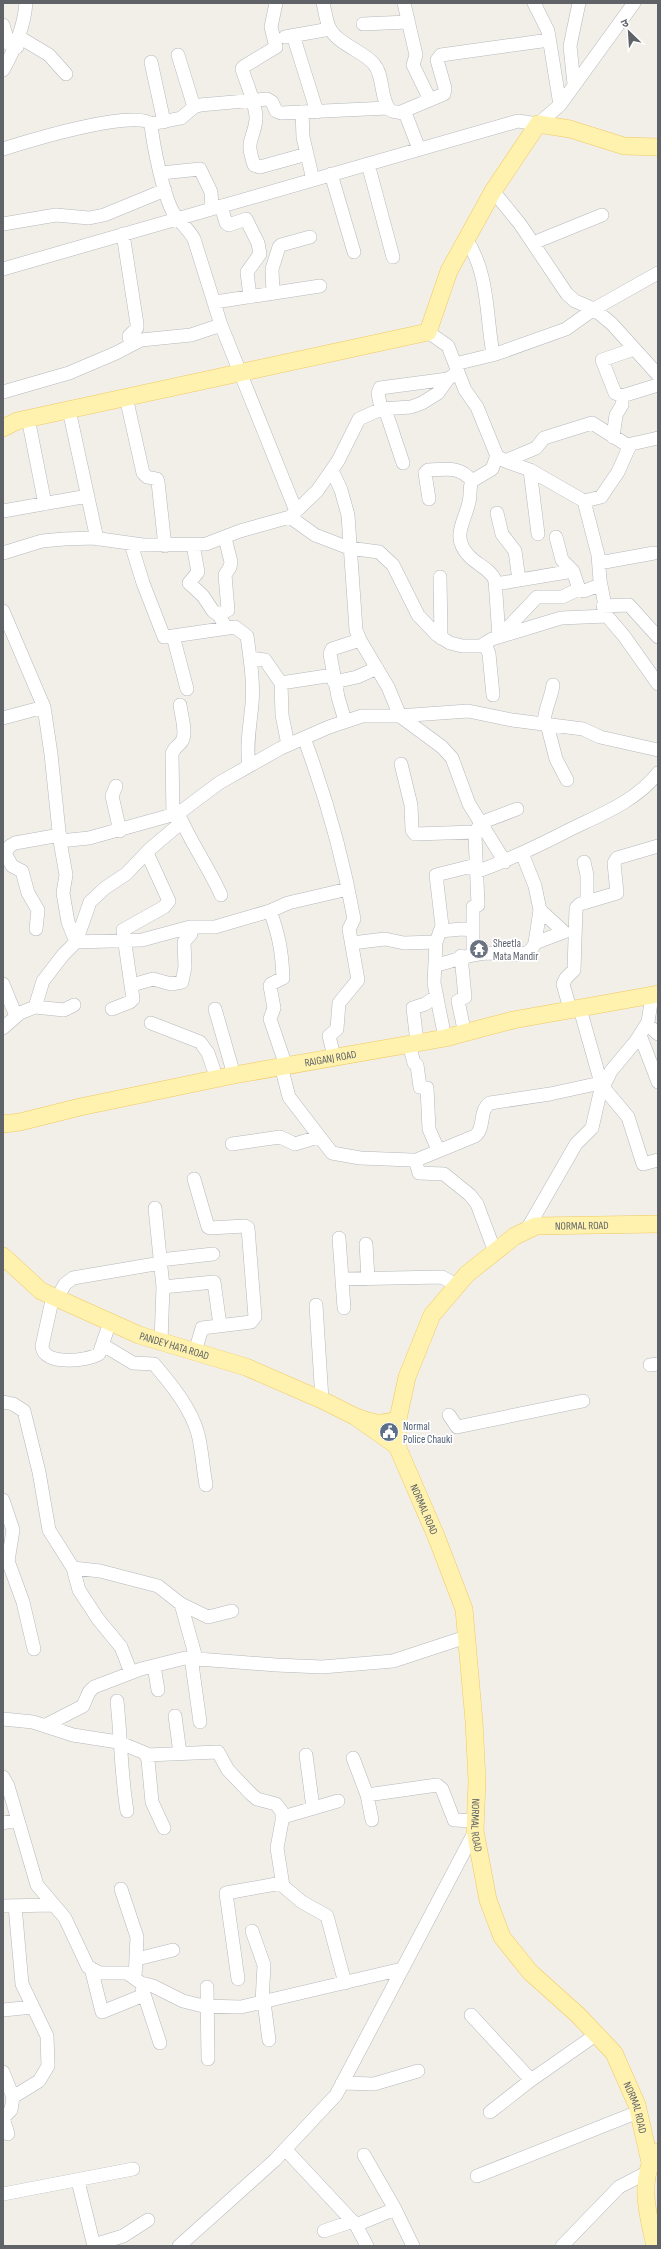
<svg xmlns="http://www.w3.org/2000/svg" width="661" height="2249" font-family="'Sofia Sans Condensed','Noto Sans Devanagari',sans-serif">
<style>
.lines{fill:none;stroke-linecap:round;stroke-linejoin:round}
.minor-casing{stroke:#b5b8bc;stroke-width:14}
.major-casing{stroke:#f2c960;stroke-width:18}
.minor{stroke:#fff;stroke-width:13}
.major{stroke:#fff2af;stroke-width:17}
.labels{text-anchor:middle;stroke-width:3.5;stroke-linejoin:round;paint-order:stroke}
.worship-label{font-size:11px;fill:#5b616d;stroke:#fff;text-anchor:start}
.street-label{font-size:11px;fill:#5f6368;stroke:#fff}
.service-label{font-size:11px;fill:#4e5e75;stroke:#fff;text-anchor:start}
</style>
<rect width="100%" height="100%" fill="#f1efe8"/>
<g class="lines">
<!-- minor casing -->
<g class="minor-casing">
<path id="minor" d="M276,3L271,27L276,47L243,67L242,69C246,82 257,107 256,120C253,143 245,138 254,165L260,167L307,154
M323,3C325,11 326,20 329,27C337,44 363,51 374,64C384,76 380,97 389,109C393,114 400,110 406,115L419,149
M404,3L416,55L413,65L430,100
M534,3L548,31L560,105
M363,24L408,22
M3,25L9,44L17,47
M293,35L317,112
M19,37L49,55L66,74
M285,37L330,29
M178,55L194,107
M151,62L164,122
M3,70C15,49 24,28 26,3
M574,84L570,46L579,3
M302,112L303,137L313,180
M401,112L444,94L445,88L437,60L441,55L549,40
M151,124L181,118L194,107L200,105L267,99L272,102L276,111L281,113L388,108
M3,149C25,142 135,108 151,124C153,145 163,194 173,212C179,222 188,228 194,239L221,325L296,511
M368,164L393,257
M161,173L200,169L211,192L212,208
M331,174L354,252
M493,191L520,224L567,294L575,301L594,309L612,324L658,375
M221,206L226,223L229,225L246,219L258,243L260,254L247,272L250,297
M3,224L56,215L89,218L104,215L165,190
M123,234L137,324V328L129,336L131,345
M466,239C489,273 486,316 493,354
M533,243L602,215
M3,269L518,121L538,124L560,105L634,3
M273,293L272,269L279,247L281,245L310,237
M215,302L320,286
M428,332L448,346L465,390L477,407L497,456L505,461L530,470L584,501L598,555L600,580L607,616L624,636L658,684
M634,349L602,360L615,393L622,396L658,385
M455,364L496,354L566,329L594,309L658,273
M3,392L69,373L116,353L141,340L191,335L221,325
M126,397L143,473L147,477L157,479L158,482L165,546
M381,409L378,393L380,388L448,379
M385,409L403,463
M69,410L97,539
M28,418L45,504
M613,437L616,415L622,405V396
M497,456L492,469L472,481C469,487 471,495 469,502C465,522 450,537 470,557C478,565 490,569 495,580L499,637
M505,461L536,448L544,438L592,423L627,445L658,438
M332,470L341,490L348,515L356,630L360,640L388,687L400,716L442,747L452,758L469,804L505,862
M530,470L538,534
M429,499L425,473L428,470C446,470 459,465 472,481
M584,501L601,497L618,472L630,445
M3,511L88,496
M497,513L502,534L515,551L519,580
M290,517L315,535L349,548L379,552L393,565L418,615L437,635L450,643L462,646H481L492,639L561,618L607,616
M556,537L562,560L573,571L579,589L584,591L600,585
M131,544L143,583L164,637L173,636L187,689
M193,545L198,572L189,583L203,596L213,611L219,615L226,628
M3,553L42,541L64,539L93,538L143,545L206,544L240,531L290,517L317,491L338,461L359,419L381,409L411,407L422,403L438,393L448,379L458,372
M599,563L654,553
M440,577L441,638
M496,584L573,571
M603,606L629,605L658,637
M3,611L44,707L51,754L60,841L89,838L179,813L219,783L281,748L329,727L362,716H398L468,711L512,720L583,729L600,737L658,750
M219,615L228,610L225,575L230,567L231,562L225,538
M173,636L235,627L247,636C250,658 254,682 252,704C250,726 246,745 249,766
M499,637L537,597H562L579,589
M485,643L489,654L493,695
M250,658L265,660L281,683
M334,682L357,677L377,668
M3,718L44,707
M345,721L338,697L330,654L332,649L360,640
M544,724C544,710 551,699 553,685
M547,724L556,759L567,780
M304,738C326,797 343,857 354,919L349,929L358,980L339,1003L337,1029L329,1036L334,1056
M288,745L282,715L281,683L333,675
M401,764L411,805L412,830L415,834L476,832
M116,786L112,796L120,831
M173,815L172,754C174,747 178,747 182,741C187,733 181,714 180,705
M179,815C191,843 209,868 221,895
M60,841L66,875L63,893L68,922L76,942L142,940L190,927H215L270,911
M5,853L12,866L22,871L28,893L38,910L36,929
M522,853L535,886L540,910L535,943L564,932L540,910
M3,855L10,846L15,843L60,835
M584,862L587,875V902
M476,872C509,860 540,845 571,829C602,814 636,801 658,773
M440,931L462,929L473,930
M436,942L434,983L445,1038
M352,943L385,939L404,943L436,942L442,926L436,875L476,865
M473,955V907L478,905L475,835L480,823L517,809
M461,956L465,997L458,1001L465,1034
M436,965C454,961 468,954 487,953C499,953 514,957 525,953C530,952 533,948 535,943
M3,984L16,1016
M132,985L153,979L171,984L182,982L185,967L184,942L191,934L190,927
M35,1007L64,1010L74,1005
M112,1009L130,1002L133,999L123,930L164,907L169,901L147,853
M215,1009L234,1075
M570,1009L563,984L566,978L574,970L576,908L580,904L617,893L614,863L617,858L658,846
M580,1009L601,1083
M151,1023L200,1042L208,1053L217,1079
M647,1024L658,1034
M3,1028L20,1013L35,1007L43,981L63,955L76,942L90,902L105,888L126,874L150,849L182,822
M640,1035L658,1082
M417,1042L413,1008L425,1004L437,996
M409,1044L414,1063L417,1065L420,1087L427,1088L429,1129L438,1150
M281,1066L289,1097L332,1153L360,1158L412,1160L416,1163L419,1173L444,1174L470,1195L477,1204L495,1252
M286,1066L270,1019L274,1008L270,986L271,984L283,978C282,952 279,935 270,911L288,903L348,889
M603,1087L628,1117L643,1164L658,1160
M232,1144L280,1137L295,1144L318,1137
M414,1161L475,1136C486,1127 478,1111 490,1103L550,1094L605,1082
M194,1179L208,1227L210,1228L245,1226L248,1228L255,1317L251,1322L202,1328L195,1352
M155,1208L163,1287L161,1342
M526,1231L576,1144L592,1128L600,1093L611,1071L636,1041L648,1022L652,996
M339,1238L344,1308
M366,1244L368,1279
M160,1260L213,1254
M342,1279L442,1277L458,1286
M163,1287L214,1282L220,1325
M53,1296L42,1346C43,1366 87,1361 99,1354L110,1322
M57,1298L65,1284L73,1278L161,1263
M316,1305L322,1400
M103,1345L133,1363L154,1364C171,1384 191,1408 198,1434C202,1450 203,1469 206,1485
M650,1365L658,1364
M3,1402L13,1404L24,1411L39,1472L49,1530L73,1568L79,1590L98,1619L121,1647L131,1673
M449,1415L457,1427L583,1401
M3,1500L13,1530L8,1561L23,1602L34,1649
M73,1568L100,1571L158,1586L181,1604L208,1617L232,1611
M181,1604L196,1658
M191,1657L200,1722
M154,1666L158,1690
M117,1701C121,1738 121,1775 127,1811
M175,1716L180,1753
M3,1719L33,1722L73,1735L118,1742L145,1753L148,1760L152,1802L164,1828
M46,1725L83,1706L89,1692L94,1687L141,1669L185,1658L276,1665L322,1667L393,1661L466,1637
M147,1755L218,1752L228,1770L251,1794L257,1799L276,1804L282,1812V1821L277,1848L283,1886L302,1902L327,1916L345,1983
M306,1755L313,1808
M353,1758L367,1795L372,1820
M3,1777L8,1786L37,1885L54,1905
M367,1795L437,1785L442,1789L454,1820L476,1821
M283,1817L338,1801
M3,1823L18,1820
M121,1889L137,1937L135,1978
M3,1906L54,1905L65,1918L88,1967L100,1973H127L141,1983L153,1986L183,2001L203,2006L241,2007L402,1969
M252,1931L264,1965L262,2002
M137,1959L173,1950
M91,1968L102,2012L144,1995
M238,1979L226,1893L282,1883
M207,1987L208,2059
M142,1988L160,2043
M264,2002L269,2040
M3,2010L33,2007
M471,2015L531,2080
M3,2072L13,2097L11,2110L3,2118L8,2134
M342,2083L374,2084L418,2071
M13,2097L39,2081L48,2066L47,2036L22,1984L15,1906
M490,2112L531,2080L597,2034
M285,2149L356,2225L367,2246
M477,2176L638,2112
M78,2181L94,2246
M3,2194L133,2169
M395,2209L413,2246
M356,2225L395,2209L364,2155
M324,2231L353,2221
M94,2245L123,2236L148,2220
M179,2246L275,2160L336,2095L475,1831
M562,2246L619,2187L646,2173"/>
</g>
<!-- major casing -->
<g class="major-casing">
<g id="major">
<path d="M3,428L17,421L428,332L449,271L493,191L538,124L570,129L624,146L658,147"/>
<path id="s1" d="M3,1124L20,1122L80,1107L234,1075L445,1038L513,1020L658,994"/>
<path id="s2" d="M3,1256L41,1291L139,1335L246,1367L322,1400L356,1417L397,1446L398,1419C382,1426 372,1423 356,1417"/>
<path id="s3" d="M398,1419L407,1377L432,1315L467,1274L515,1236L536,1226L658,1224"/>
<path id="s4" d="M397,1446L436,1536L464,1609L474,1721L477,1781L475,1831L488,1900L502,1937L530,1972L578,2015L614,2053L637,2105L650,2162"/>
<path d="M655,2246C648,2215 638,2181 656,2152"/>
</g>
</g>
<!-- minor -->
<use href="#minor" class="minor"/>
<!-- major -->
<use href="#major" class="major"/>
</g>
<!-- icons -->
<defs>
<g id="temple-disc" transform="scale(1)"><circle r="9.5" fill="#6b7280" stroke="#fff"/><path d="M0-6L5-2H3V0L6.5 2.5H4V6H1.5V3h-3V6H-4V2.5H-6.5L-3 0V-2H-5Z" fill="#fff"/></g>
<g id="civic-disc" transform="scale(1)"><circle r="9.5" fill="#5c6f8a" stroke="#fff"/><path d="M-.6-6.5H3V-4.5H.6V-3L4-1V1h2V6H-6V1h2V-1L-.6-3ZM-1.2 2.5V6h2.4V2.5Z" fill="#fff"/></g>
</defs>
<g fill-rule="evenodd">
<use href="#temple-disc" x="479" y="949"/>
<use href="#civic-disc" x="389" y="1432"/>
</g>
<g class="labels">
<!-- worship labels -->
<g class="worship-label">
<text x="493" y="947">Sheetla<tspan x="493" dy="13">Mata Mandir</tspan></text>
</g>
<!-- street labels -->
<g class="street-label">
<text dy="4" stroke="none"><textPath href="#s1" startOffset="334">RAIGANJ ROAD</textPath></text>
<text dy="4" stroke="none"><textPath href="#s3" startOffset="294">NORMAL ROAD</textPath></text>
<text dy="4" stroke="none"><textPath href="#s2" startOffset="196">PANDEY HATA ROAD</textPath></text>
<text dy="4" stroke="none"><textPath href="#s4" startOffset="69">NORMAL ROAD</textPath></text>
<text dy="4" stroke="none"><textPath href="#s4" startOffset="393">NORMAL ROAD</textPath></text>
<text dy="4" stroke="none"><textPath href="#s4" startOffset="729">NORMAL ROAD</textPath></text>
</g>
<!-- service labels -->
<g class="service-label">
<text x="403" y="1430">Normal<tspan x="403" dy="13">Police Chauki</tspan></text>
</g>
</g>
<!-- border -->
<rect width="661" height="2249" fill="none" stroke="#5f6368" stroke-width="8"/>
<!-- north arrow -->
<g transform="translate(629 32) rotate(335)" stroke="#ffffff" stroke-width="3" paint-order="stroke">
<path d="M0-3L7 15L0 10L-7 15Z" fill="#5f6368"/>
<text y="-6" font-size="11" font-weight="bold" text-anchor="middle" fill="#5f6368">उ</text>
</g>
</svg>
